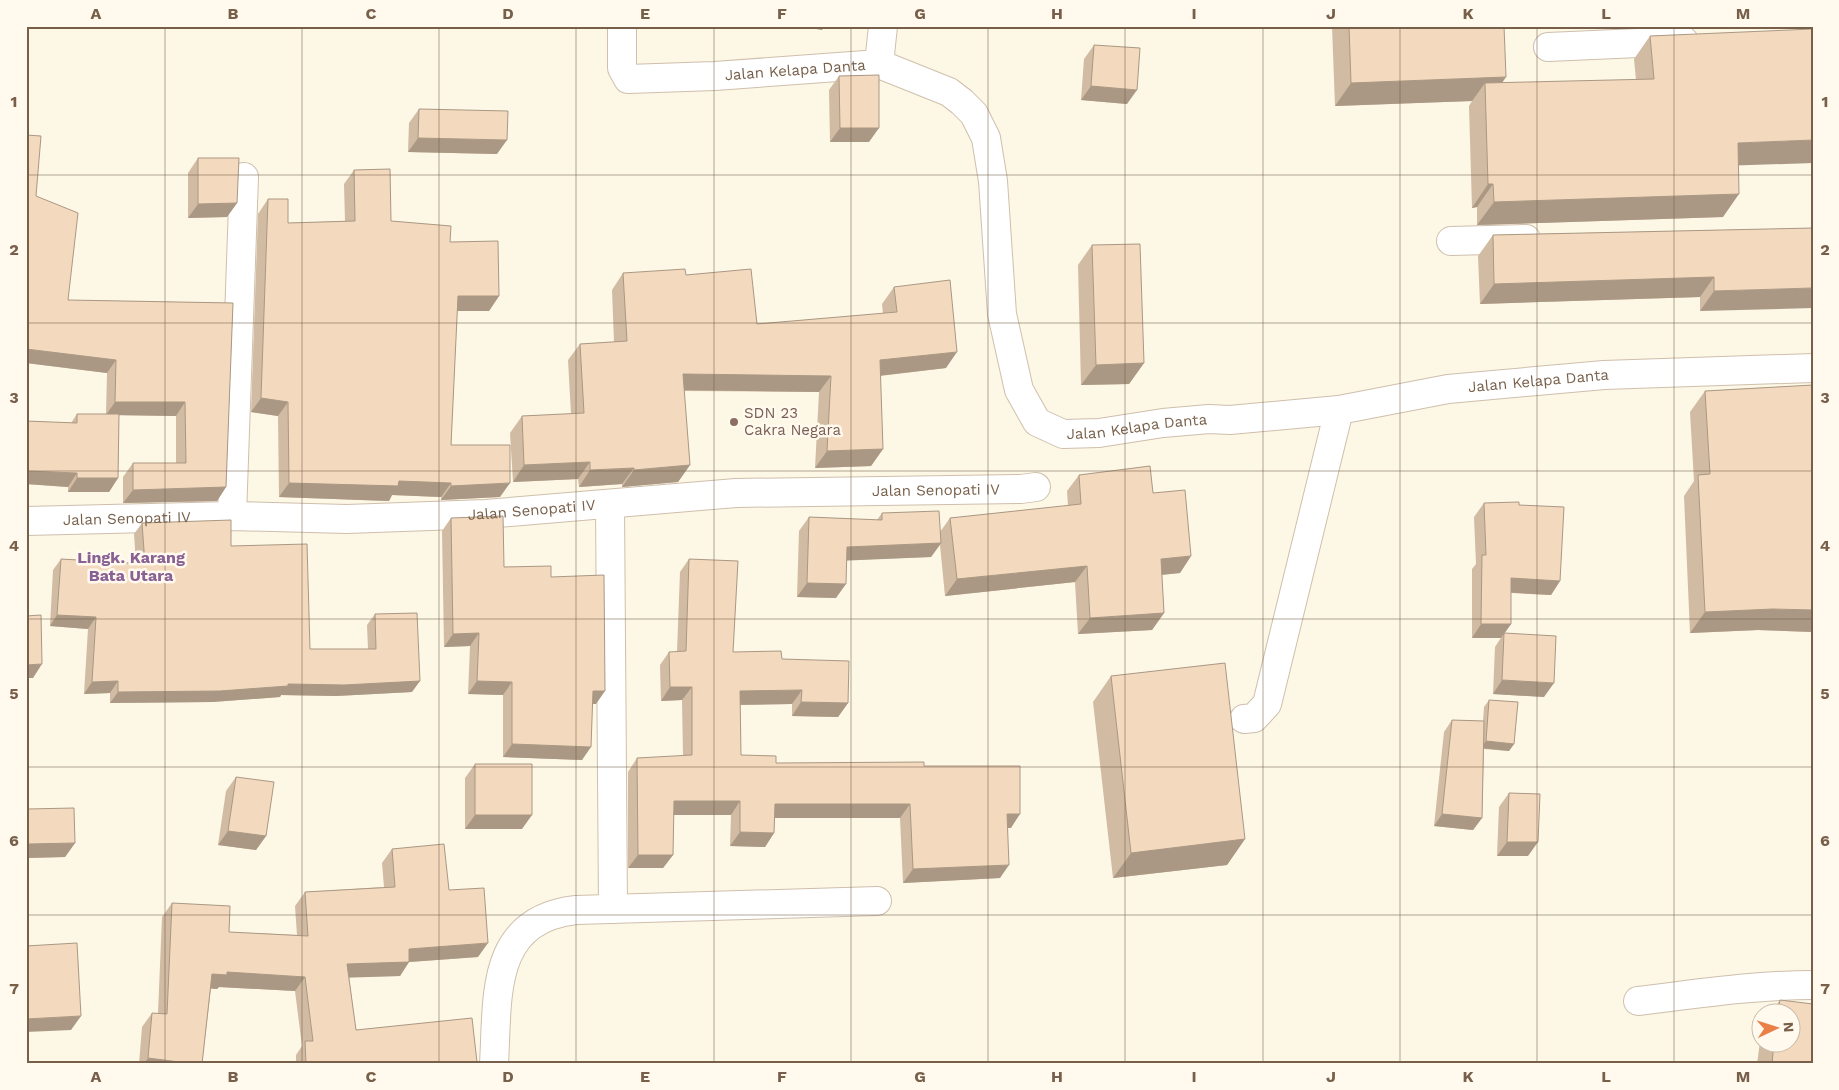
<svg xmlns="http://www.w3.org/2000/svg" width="1839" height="1090" font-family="'Work Sans',sans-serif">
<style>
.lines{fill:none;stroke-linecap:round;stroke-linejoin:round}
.minor-casing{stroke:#cfbfac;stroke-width:30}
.minor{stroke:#fff;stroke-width:28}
.wall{fill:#d1bba3}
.shaded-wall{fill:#aa9884}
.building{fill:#f3d9bd;stroke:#aa9884}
.grid{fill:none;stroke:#775f4a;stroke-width:1;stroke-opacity:0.55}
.education-dot{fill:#8d6e63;stroke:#fffaed;stroke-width:2}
.labels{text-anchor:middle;stroke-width:5;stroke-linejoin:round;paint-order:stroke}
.street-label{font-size:15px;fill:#775f4a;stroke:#fffaed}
.education-label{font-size:15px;fill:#785e54;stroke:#fffaed;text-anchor:start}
.neighbourhood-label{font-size:16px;font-weight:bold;fill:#896194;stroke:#fffaed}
.neatline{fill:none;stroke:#775f4a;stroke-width:2}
.grid-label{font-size:16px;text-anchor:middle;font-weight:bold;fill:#775f4a}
</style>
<rect width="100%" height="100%" fill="#fdf7e6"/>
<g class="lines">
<!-- minor casing -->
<g class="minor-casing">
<g id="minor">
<path id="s1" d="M622,26V68L628,79L715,76L879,64L949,92L962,102L974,114L986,138L993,181L1002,314L1019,390L1037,422L1063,434L1099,433L1163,423L1209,419L1230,420L1339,410L1448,389L1604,375L1813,368"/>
<path d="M1548,47L1684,41"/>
<path d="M879,64L883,26"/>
<path d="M1451,241L1526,239"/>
<path d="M610,506L613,909"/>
<path d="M232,516L244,177"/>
<path id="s2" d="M26,521L232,516L347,519L486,514L736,493L1021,489L1036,487"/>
<path d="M1244,719L1254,718L1267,704L1339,410"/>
<path d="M1638,1001C1696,994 1754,985 1813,985"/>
<path d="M494,1064C498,997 489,920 576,910L877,901"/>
</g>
</g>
<!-- minor -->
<use href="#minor" class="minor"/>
</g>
<!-- wall -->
<path class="wall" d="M1332,26H1504L1502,83L1636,80L1634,59L1650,36L1738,165L1723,217L1477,225V207L1472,208L1469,106L1472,101L1335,106Z
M1094,45L1127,104L1081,100L1084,59Z
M839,76L869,142H830L829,90Z
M419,109L497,154L408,152L409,123Z
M198,158L237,203L227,217L188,218V173Z
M354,170L391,221L450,242L499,296L489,311H457L451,445L500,497L441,500V497L392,495L389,501L279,497L278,416L251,412L258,214L268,199L288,223L345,221L344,184Z
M36,196L68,300L233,303L226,487L217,501L123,503V477L133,463H176V416L119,415L118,478L109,492H68V487L26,484V421L71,423L77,414H106L107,373L26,363Z
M1813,228L1700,311V297L1480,304L1478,256L1493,235Z
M1092,245L1144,363L1129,384L1081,385L1078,265Z
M623,273L686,275L757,324L883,314L882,304L894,287L946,368L880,376L883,449L871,466L815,468L819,392L684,391L690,465L678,482L622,487V484L579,487L578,479L513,482L510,433L522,416L571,414L568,360L580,344L614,342L612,290Z
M1813,385V632L1758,630L1690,633L1684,496L1694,481L1690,412L1705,391Z
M1079,475L1153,493L1191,556L1180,573L1162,575L1164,613L1152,630L1078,634L1075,582L945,596L940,545L931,557L846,560L836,598L797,597L799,531L809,517L877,520L882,513L940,532L950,518L1068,506L1067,491Z
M1484,503L1519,505L1560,581L1551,595L1511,593V624L1501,638H1472V569L1476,564L1474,517Z
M451,518L504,567L551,577L596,704H593L582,760L503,757V695L468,694L470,646L444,647L442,531Z
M142,523L231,546L310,649H368L367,625L375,614L412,692L336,696L281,695L280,697L212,702L110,703V693L84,694L88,629L50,626L53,570L61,559L136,563L134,534Z
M689,559L733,652L782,659L848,703L838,717L792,716V704L740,705L741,755L776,763L924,766L1011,828H1008L1000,878L903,883L900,818H775L774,833L765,847L730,846L731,815H673V855L663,868H628V772L637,758L683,756L682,700L661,701L660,665L669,652H677L680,572Z
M1504,633L1544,697L1493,694L1495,647Z
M1111,676L1245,839L1227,865L1113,878L1093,702Z
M1489,700L1514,744L1509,751L1484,749L1482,818L1473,830L1434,826L1444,732L1452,720L1483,721L1484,707Z
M475,764L522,829H465V778Z
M236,777L266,836L256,850L218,845L226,791Z
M1509,793L1528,856H1497L1499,807Z
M27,809L75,843L65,857L26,858Z
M392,849L449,890L478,957L409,962L400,976L349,977L356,1030L475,1064H296V1055L302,1046L295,991L219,987L217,989L211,988L202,1064H139L142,1027L152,1013H158L162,917L172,903L229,932L297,935L295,906L305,892L384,887L382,863Z
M1780,1000L1813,1004V1064H1757L1762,1027V1042H1792V1012H1771Z"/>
<!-- shaded-wall -->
<path class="shaded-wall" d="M798,26H825L822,30Z
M1506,77L1490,101L1485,83L1472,101L1335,106L1351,83Z
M1091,86L1137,90L1127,104L1081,100Z
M840,128H879L869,142H830Z
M418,138L507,140L497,154L408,152Z
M1813,140V163L1721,166L1738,143Z
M1488,184H1493L1477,207L1472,208Z
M1739,194L1723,217L1477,225L1494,202Z
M237,203L227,217L188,218L198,204Z
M1714,277L1700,297L1480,304L1494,284Z
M1813,288V308L1700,311L1714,291Z
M458,296H499L489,311H448Z
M26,349L116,360L107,373L26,363Z
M957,352L946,368L868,377L880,360Z
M1144,363L1129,384L1081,385L1096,365Z
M683,374L831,376L819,392L671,390Z
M261,398L288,402L278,416L251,412Z
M115,402H185L176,416L106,415Z
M883,449L871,466L815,468L827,451Z
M590,462L578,479L513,482L524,465Z
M690,465L678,482L622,487L634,470Z
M634,468L622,484L579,487L590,470Z
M26,471L77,473L68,487L26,484Z
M77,478H118L109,492H68Z
M399,481L451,483L441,497L392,495L389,501L279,497L289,483Z
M510,483L500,497L441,500L451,486Z
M226,487L217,501L123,503L133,490Z
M941,543L931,557L837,561L847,547Z
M1191,556L1180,573L1149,576L1161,559Z
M1087,566L1075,582L945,596L957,579Z
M1511,578L1560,581L1551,595L1501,592Z
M807,583L846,584L836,598L797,597Z
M1773,609L1813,610V632L1758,630L1690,633L1705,612Z
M1164,613L1152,630L1078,634L1090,618Z
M57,615L96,617L88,629L50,626Z
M1481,624H1511L1501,638H1472Z
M479,633L470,646L444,647L453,634Z
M42,664L33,678H26V665Z
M1502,680L1554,683L1544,697L1493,694Z
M118,681L110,693L84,694L92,682Z
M420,681L412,692L336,696L281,695L280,697L212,702L110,703L118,692L288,684Z
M477,681L512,682L503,695L468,694Z
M670,687H692L682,700L661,701Z
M802,690L792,704L731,705L740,691Z
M593,691H605L596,704H584Z
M801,702L848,703L838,717L792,716Z
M1486,741L1514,744L1509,751L1480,748Z
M512,744L591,747L582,760L503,757Z
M674,801H740L731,815H664Z
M775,804H910L900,818H765Z
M1007,814H1020L1011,828H998Z
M1442,814L1482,818L1473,830L1434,826Z
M475,815H532L522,829H465Z
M228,831L266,836L256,850L218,845Z
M740,832L774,833L765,847L730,846Z
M1245,839L1227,865L1113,878L1131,853Z
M1507,842H1538L1528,856H1497Z
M75,843L65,857L26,858V845L28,844Z
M638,855H673L663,868H628Z
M1009,865L1000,878L903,883L913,869Z
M488,943L478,957L409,962L400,976L337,978L347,964L409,949Z
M227,972L305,977L295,991L219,987L217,989L202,988L212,974Z
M81,1016L71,1030L26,1032V1019Z
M148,1058L195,1064H144Z
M477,1062L475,1064H457Z"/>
<!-- building -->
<path class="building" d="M1349,26H1504L1506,77L1351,83Z
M1813,29V140L1738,143L1739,194L1494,202L1493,184H1488L1485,83L1654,79L1650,36Z
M1094,45L1140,48L1137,90L1091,86Z
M879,75V128H840L839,76Z
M419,109L508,111L507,140L418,138Z
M26,135L41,136L36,196L78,213L68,300L233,303L226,487L133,490V463H186L185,402H115L116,360L26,349Z
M198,158H239L237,203L198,204Z
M390,169L391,221L451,226L450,242L498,241L499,296H458L451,445H510V483L451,486V483L399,481L398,486L289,483L288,402L261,398L268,199H288V223L355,221L354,170Z
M1813,228V288L1714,291V277L1494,284L1493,235Z
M1140,244L1144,363L1096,365L1092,245Z
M685,269L686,275L751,269L757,324L897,312L894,287L950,280L957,352L880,360L883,449L827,451L831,376L683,374L690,465L634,470V468L590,470V462L524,465L522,416L584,413L580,344L627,341L623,273Z
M1813,385V610L1773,609L1705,612L1698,475L1710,474L1705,391Z
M77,414H119L118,478H77V473L26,471V421L77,423Z
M1150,466L1153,493L1185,490L1191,556L1161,559L1164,613L1090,618L1087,566L957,579L950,518L1081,504L1079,475Z
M1519,502V505L1564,507L1560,581L1511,578V624H1481L1482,555H1486L1484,503Z
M939,511L941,543L847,547L846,584L807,583L809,517L882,520V513Z
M503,516L504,567L551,566V577L604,575L605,691H593L591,747L512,744V682L477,681L479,633L453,634L451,518Z
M231,520V546L307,544L310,649H376L375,614L417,613L420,681L344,685L288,684V686L220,691L118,692V681L92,682L96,617L57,615L61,559L145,564L142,523Z
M689,559L738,561L733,652L781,651L782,659L849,661L848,703L801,702L802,690L740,691L741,755L776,756V763L924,762V766H1020V814H1007L1009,865L913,869L910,804H775L774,833L740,832V801H674L673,855H638L637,758L692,755V687H670L669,652L686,651Z
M41,615L42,664L26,665V616Z
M1504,633L1556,636L1554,683L1502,680Z
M1225,663L1245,839L1131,853L1111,676Z
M1489,700L1518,702L1514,744L1486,741Z
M1452,720L1484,721L1482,818L1442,814Z
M475,764H532V815H475Z
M236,777L274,782L266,836L228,831Z
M1509,793L1540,794L1538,842H1507Z
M74,808L75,843L28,844L27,809Z
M444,844L449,890L484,888L488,943L409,949V962L347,964L356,1030L472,1018L477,1062L457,1064H306L305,1041H313L305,977L227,972V975L212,974L202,1064H195L148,1058L152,1013L167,1014L172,903L230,906L229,932L308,936L305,892L395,887L392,849Z
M77,943L81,1016L26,1019V946Z
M1780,1000L1813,1004V1064H1772L1774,1042H1792V1012H1778Z"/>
<!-- grid -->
<path class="grid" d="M165,26V1064M302,26V1064M439,26V1064M576,26V1064M714,26V1064M851,26V1064M988,26V1064M1125,26V1064M1263,26V1064M1400,26V1064M1537,26V1064M1674,26V1064M26,175H1813M26,323H1813M26,471H1813M26,619H1813M26,767H1813M26,915H1813"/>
<!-- markers -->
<circle class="education-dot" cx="734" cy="422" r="5"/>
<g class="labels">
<!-- street labels -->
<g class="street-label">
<text dy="5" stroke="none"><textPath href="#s1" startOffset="222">Jalan Kelapa Danta</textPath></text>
<text dy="5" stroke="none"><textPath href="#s1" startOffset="1241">Jalan Kelapa Danta</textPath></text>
<text dy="5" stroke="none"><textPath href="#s1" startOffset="836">Jalan Kelapa Danta</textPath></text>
<text dy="5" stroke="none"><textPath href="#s2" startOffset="911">Jalan Senopati IV</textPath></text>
<text dy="5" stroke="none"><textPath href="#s2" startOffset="506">Jalan Senopati IV</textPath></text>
<text dy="5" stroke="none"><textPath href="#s2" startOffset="101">Jalan Senopati IV</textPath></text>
</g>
<!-- education labels -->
<g class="education-label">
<text x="744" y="418">SDN 23<tspan x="744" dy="17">Cakra Negara</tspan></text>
</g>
<!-- neighbourhood labels -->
<g class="neighbourhood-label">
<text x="131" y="563">Lingk. Karang<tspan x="131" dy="18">Bata Utara</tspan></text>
</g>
</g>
<!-- border -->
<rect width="1839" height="1090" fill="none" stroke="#fffaed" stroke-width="55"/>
<!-- north arrow -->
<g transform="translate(1776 1028) rotate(86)"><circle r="24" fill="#fffaed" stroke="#c9bcac"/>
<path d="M0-4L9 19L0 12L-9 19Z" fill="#ea8048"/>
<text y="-8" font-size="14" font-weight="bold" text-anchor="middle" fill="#775f4a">N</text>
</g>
<rect x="28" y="28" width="1784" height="1034" class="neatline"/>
<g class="grid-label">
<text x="96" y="19">A</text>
<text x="233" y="19">B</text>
<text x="371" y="19">C</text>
<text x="508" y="19">D</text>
<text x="645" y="19">E</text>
<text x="782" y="19">F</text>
<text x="920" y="19">G</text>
<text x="1057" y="19">H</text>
<text x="1194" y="19">I</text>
<text x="1331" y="19">J</text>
<text x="1468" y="19">K</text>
<text x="1606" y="19">L</text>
<text x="1743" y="19">M</text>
<text x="14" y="107">1</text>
<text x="1825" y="107">1</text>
<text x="14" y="255">2</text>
<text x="1825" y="255">2</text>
<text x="14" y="403">3</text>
<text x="1825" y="403">3</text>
<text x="14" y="551">4</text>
<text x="1825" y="551">4</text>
<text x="14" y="699">5</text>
<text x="1825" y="699">5</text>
<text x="14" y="846">6</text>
<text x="1825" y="846">6</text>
<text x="14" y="994">7</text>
<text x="1825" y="994">7</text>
<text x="96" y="1082">A</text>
<text x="233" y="1082">B</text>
<text x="371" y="1082">C</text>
<text x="508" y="1082">D</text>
<text x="645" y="1082">E</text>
<text x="782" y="1082">F</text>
<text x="920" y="1082">G</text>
<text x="1057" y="1082">H</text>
<text x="1194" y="1082">I</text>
<text x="1331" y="1082">J</text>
<text x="1468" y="1082">K</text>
<text x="1606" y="1082">L</text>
<text x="1743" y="1082">M</text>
</g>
</svg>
